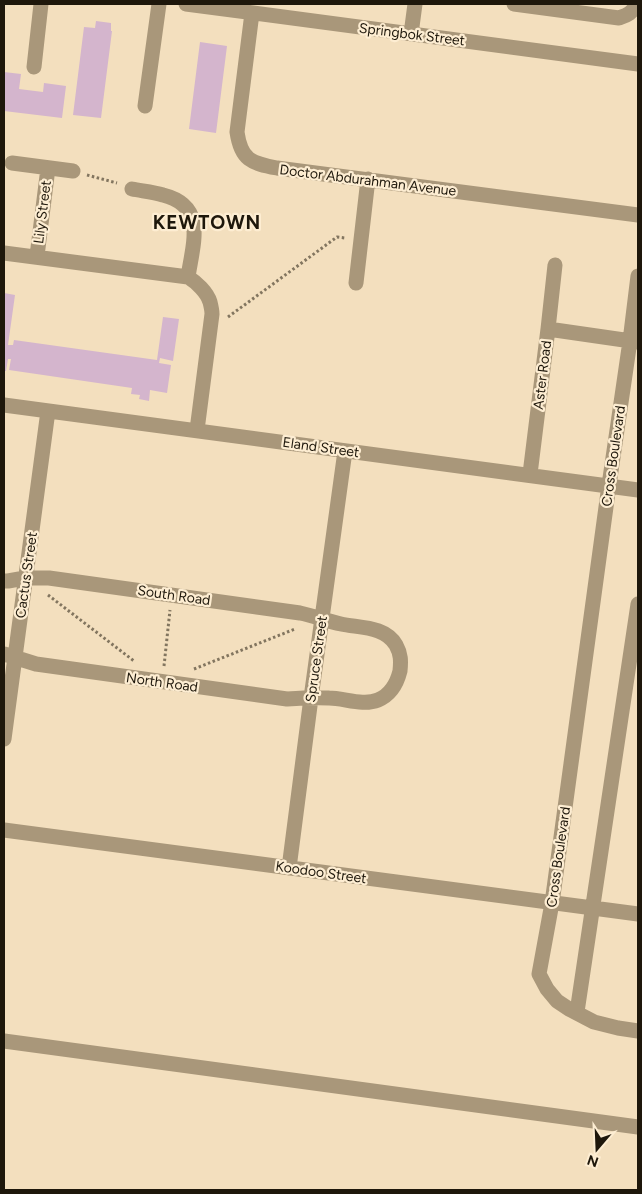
<svg xmlns="http://www.w3.org/2000/svg" width="642" height="1194" font-family="Figtree,sans-serif">
<style>
.building{fill:#d4b5cd}
.lines{fill:none;stroke-linecap:round;stroke-linejoin:round}
.path{stroke:#82755f;stroke-width:3;stroke-dasharray:2.5 2.5;stroke-linecap:butt}
.minor{stroke:#a9977a;stroke-width:15}
.labels{text-anchor:middle;stroke-width:4.5;stroke-linejoin:round;paint-order:stroke}
.street-label{font-size:14px;fill:#1e170b;stroke:#fdedd2}
.district-label{font-size:19px;font-weight:bold;letter-spacing:1px;fill:#1e170b;stroke:#fdedd2}
</style>
<rect width="100%" height="100%" fill="#f3dfbe"/>
<!-- building -->
<path class="building" d="M96,21L111,23V31H112L101,118L73,115L84,27L95,28Z
M200,42L227,46L216,133L189,129Z
M4,72L21,74L19,89L43,92L44,83L66,86L62,118L4,111Z
M4,293L15,295L8,345H13L14,340L157,360L163,317L179,319L173,361L160,358L159,363L171,365L167,393L150,390L149,401L139,399L140,395L131,394L132,388L9,370L11,359H8L6,371H4Z"/>
<g class="lines">
<!-- path -->
<path class="path" d="M87,175L117,183
M228,317L337,237L345,238
M48,595L134,661
M164,666L170,610
M194,669L295,629"/>
<!-- minor -->
<path class="minor" d="M186,4L638,64
M514,4L619,18C627,15 633,13 636,4
M252,13L237,132C241,160 251,163 277,168L638,215
M411,34L415,4
M34,67L41,4
M145,106L159,4
M12,163L73,171
M132,189C142,191 153,192 163,195C207,206 193,243 188,277
M4,253L188,277C196,282 207,292 210,302C211,306 212,310 212,314L197,430
M37,256L48,168
M638,276L630,341L609,485L552,903L539,974L547,989L557,1001L569,1009L594,1022L618,1028L638,1031
M356,283L368,179
M548,329L555,265
M4,405L638,490
M530,474L548,329L638,342
M4,581H8L25,578H49L300,613C314,616 327,621 341,624C360,628 385,626 396,645C401,654 401,661 400,671C397,683 390,695 378,700C363,706 344,698 329,698C315,697 301,698 287,699L36,664L4,654
M4,739L48,411
M4,830L638,914
M289,868L311,698L345,451
M577,1012L638,604
M4,1041L638,1127"/>
</g>
<g class="labels">
<!-- street labels -->
<g class="street-label">
<text transform="translate(412 34) rotate(7)" y="5">Springbok Street</text>
<text transform="translate(368 180) rotate(7)" y="5">Doctor Abdurahman Avenue</text>
<text transform="translate(42 212) rotate(-83)" y="5">Lily Street</text>
<text transform="translate(542 375) rotate(-83)" y="5">Aster Road</text>
<text transform="translate(321 447) rotate(8)" y="5">Eland Street</text>
<text transform="translate(613 456) rotate(-82)" y="5">Cross Boulevard</text>
<text transform="translate(26 575) rotate(-82)" y="5">Cactus Street</text>
<text transform="translate(174 595) rotate(8)" y="5">South Road</text>
<text transform="translate(316 659) rotate(-82)" y="5">Spruce Street</text>
<text transform="translate(162 682) rotate(8)" y="5">North Road</text>
<text transform="translate(558 857) rotate(-82)" y="5">Cross Boulevard</text>
<text transform="translate(321 872) rotate(8)" y="5">Koodoo Street</text>
</g>
<!-- district labels -->
<g class="district-label">
<text x="207" y="229">KEWTOWN</text>
</g>
</g>
<!-- border -->
<rect width="642" height="1194" fill="none" stroke="#1e170b" stroke-width="10"/>
<!-- north arrow -->
<g transform="translate(597 1149) rotate(199)" stroke="#fdedd2" stroke-width="4" paint-order="stroke">
<path d="M0-4L9 19L0 12L-9 19Z" fill="#1e170b"/>
<text y="-8" font-size="14" font-weight="bold" text-anchor="middle" fill="#1e170b">N</text>
</g>
</svg>
